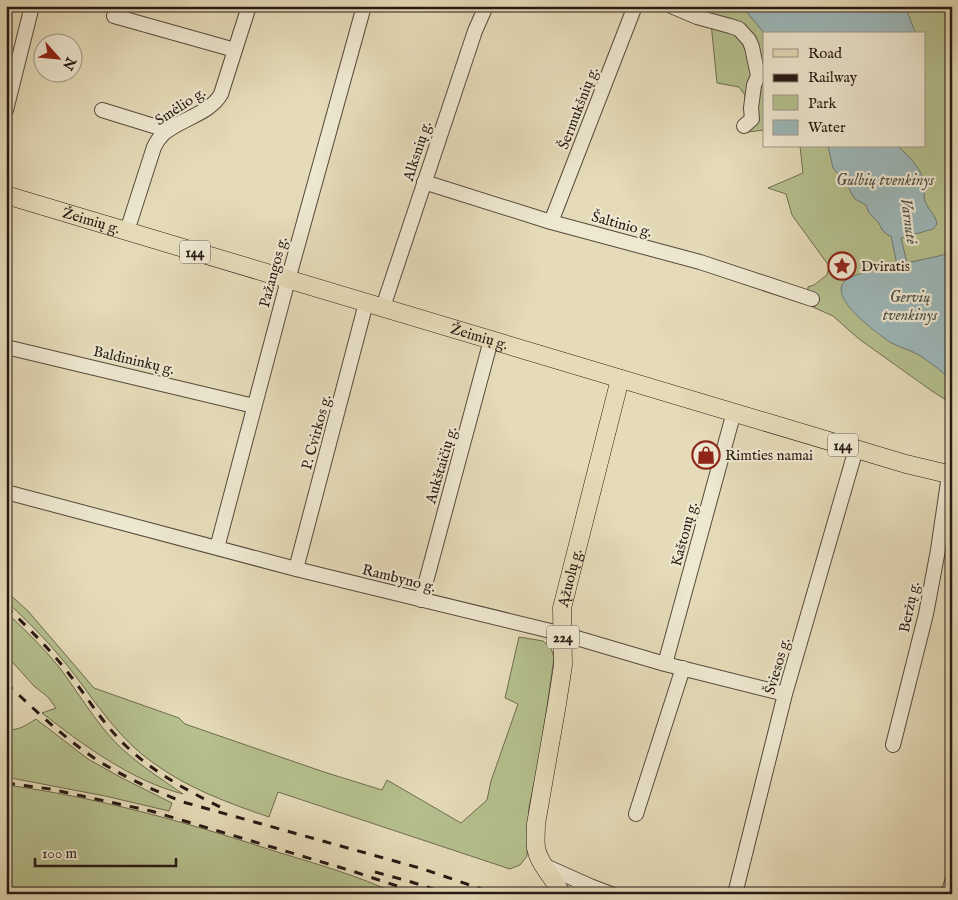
<svg xmlns="http://www.w3.org/2000/svg" width="958" height="900" font-family="'IM FELL English',serif">
<style>
.green{fill:#b5c08e;stroke:#6e6c51}
.water{fill:#9cb8ba;stroke:#6d7878}
.lines{fill:none;stroke-linecap:round;stroke-linejoin:round}
.minor-casing{stroke:#564a3d;stroke-width:16}
.major-casing{stroke:#271914;stroke-width:19}
.minor{stroke:#eee8d1;stroke-width:14}
.major{stroke:#e5dbb8;stroke-width:18}
.rail{stroke:#271914;stroke-width:3;stroke-dasharray:9 9;stroke-linecap:butt}
.labels{text-anchor:middle;stroke-width:4.5;stroke-linejoin:round;paint-order:stroke}
.shield{fill:#eee8d1;stroke:#63574d;stroke-width:1}
.shield-label{font-size:14px;font-weight:bold;fill:#271914}
.street-label{font-size:15px;fill:#271914;stroke:#eee8d1}
.poi-label{font-size:15px;fill:#271914;stroke:#eee8d1;text-anchor:start}
.water-label{font-size:16px;font-style:italic;fill:#50514e;stroke:#eee8d1}
</style>
<rect width="100%" height="100%" fill="#e5dbb8"/>
<filter id="stains"><feTurbulence type="fractalNoise" baseFrequency=".004" numOctaves="4"/><feColorMatrix values="0 0 0 0 .2 0 0 0 0 .09 0 0 0 0 .02 0 0 0 .5 -.17"/></filter>
<radialGradient id="worn" r=".72"><stop offset=".6" stop-color="#630" stop-opacity="0"/><stop offset="1" stop-color="#630" stop-opacity=".3"/></radialGradient>
<!-- green -->
<path class="green" d="M680,6H952V404L932,391L859,339L833,316L806,304L808,287L814,285L827,275L829,266L792,215L786,194L768,188L803,173L800,146H924V34H764V130L748,132L745,122V95L739,87L717,83L711,23Z
M6,591L28,611L94,688L179,718L185,724L324,772L382,790L387,780L461,823L487,800L491,781L518,704L505,698L519,637L543,641L551,648L554,658L539,762L529,807L527,856L520,865L510,869L278,792L269,817C228,803 187,788 152,762C114,735 91,694 62,659C45,638 25,619 6,601Z
M6,612C24,629 43,647 59,667C78,692 94,720 116,743C136,763 160,778 183,794C132,781 83,745 42,713L56,708L48,697L34,686L6,655Z
M36,719L88,759L122,778L172,803L169,811L105,796L6,777V729C17,732 28,724 36,719Z
M6,785C96,797 186,822 271,850C313,863 357,875 397,894H6Z"/>
<!-- water -->
<path class="water" d="M739,6H905L916,34H765L745,10Z
M828,146H898C909,157 923,169 924,185C925,190 923,195 925,201C928,210 936,215 937,224L933,229L901,238L907,263L952,253V381C943,372 932,364 922,357C912,350 900,348 890,342C878,334 825,296 846,280C856,272 884,270 897,265L891,236L888,235L883,231L878,222L869,213L866,205L855,199L845,182L833,168Z"/>
<g class="lines">
<!-- minor casing -->
<g class="minor-casing">
<path id="minor" d="M671,6L697,17L730,26L739,29L749,40L752,47L758,76L754,85L751,108L752,119L744,126
M114,16L235,50
M6,110L32,6
M102,110L157,127L164,133
M424,182L551,222L700,262L812,299
M551,222L635,6
M127,231L154,147C156,143 159,138 163,134C180,119 210,114 221,94L249,6
M383,307L475,31L486,6
M6,347L254,406
M6,492L296,569L563,634L665,664L785,694
M217,548L288,280L364,6
M296,569L366,303
M421,600L491,340
M665,664L734,412
M893,745L926,614L938,550L949,475
M636,814L683,668
M543,865L590,886
M569,894L579,889L590,886L611,894
M735,894L785,694L856,449
M948,894L952,882"/>
</g>
<!-- major casing -->
<g class="major-casing">
<g id="major">
<path id="s1" d="M6,195L906,464L952,475"/>
<path id="s2" d="M561,894C555,878 539,865 536,848C535,840 536,832 536,824L557,704L563,665L562,608L620,379"/>
</g>
</g>
<!-- minor -->
<use href="#minor" class="minor"/>
<!-- major -->
<use href="#major" class="major"/>
<!-- rail -->
<path class="rail" d="M6,606C28,628 50,649 69,674C88,698 103,724 126,746C153,772 188,791 222,808
M6,683C35,710 64,738 97,760C124,777 153,790 183,802L423,869L496,894
M6,783L50,789L151,811L352,871L421,894
M375,872L408,881L449,894"/>
</g>
<!-- icons -->
<defs>
<g id="sight-ring" transform="scale(1.4375)"><circle r="9.5" fill="#eee8d1" stroke="#8f2418" stroke-width="1.5"/><path d="M0-6L1.8-2.2L6-1.7L2.9 1.2L3.7 5.4L0 3.3L-3.7 5.4L-2.9 1.2L-6-1.7L-1.8-2.2Z" fill="#8f2418"/></g>
<g id="shop-ring" transform="scale(1.4375)"><circle r="9.5" fill="#eee8d1" stroke="#8f2418" stroke-width="1.5"/><path d="M-5-2.5h2.3a2.7 3.5 0 0 1 5.4 0H5L5.5 6h-11ZM-1.5-2.5h3a1.5 2.3 0 0 0-3 0Z" fill="#8f2418"/></g>
</defs>
<g fill-rule="evenodd">
<use href="#sight-ring" x="842" y="266"/>
<use href="#shop-ring" x="706" y="455"/>
</g>
<g class="labels">
<!-- shield labels -->
<g class="shield">
<rect x="180" y="240.5" width="30" height="23" rx="4"/>
<rect x="828" y="433.5" width="30" height="23" rx="4"/>
<rect x="547" y="625.5" width="32" height="23" rx="4"/>
</g>
<g class="shield-label">
<text x="195" y="257">144</text>
<text x="843" y="450">144</text>
<text x="563" y="642">224</text>
</g>
<!-- street labels -->
<g class="street-label">
<text transform="translate(180 106) rotate(-33)" y="5">Smėlio g.</text>
<text transform="translate(578 108) rotate(-69)" y="5">Šermukšnių g.</text>
<text transform="translate(417 151) rotate(-72)" y="5">Alksnių g.</text>
<text dy="5" stroke="none"><textPath href="#s1" startOffset="89">Žeimių g.</textPath></text>
<text transform="translate(622 224) rotate(15)" y="5">Šaltinio g.</text>
<text transform="translate(273 272) rotate(-75)" y="5">Pažangos g.</text>
<text dy="5" stroke="none"><textPath href="#s1" startOffset="494">Žeimių g.</textPath></text>
<text transform="translate(134 360) rotate(13)" y="5">Baldininkų g.</text>
<text transform="translate(316 432) rotate(-75)" y="5">P. Cvirkos g.</text>
<text transform="translate(441 465) rotate(-74)" y="5">Aukštaičių g.</text>
<text transform="translate(684 534) rotate(-75)" y="5">Kaštonų g.</text>
<text transform="translate(399 578) rotate(14)" y="5">Rambyno g.</text>
<text dy="5" stroke="none"><textPath href="#s2" startOffset="326">Ąžuolų g.</textPath></text>
<text transform="translate(909 607) rotate(-78)" y="5">Beržų g.</text>
<text transform="translate(777 666) rotate(-74)" y="5">Šviesos g.</text>
</g>
<!-- poi labels -->
<g class="poi-label">
<text x="861" y="271">Dviratis</text>
<text x="725" y="460">Rimties namai</text>
</g>
<!-- water labels -->
<g class="water-label">
<text x="885" y="185">Gulbių tvenkinys</text>
<text transform="translate(910 221) rotate(82)" y="6">Varnutė</text>
<text x="910" y="302">Gervių<tspan x="910" dy="18">tvenkinys</tspan></text>
</g>
</g>
<!-- margin -->
<rect width="958" height="900" fill="none" stroke="#e5dbb8" stroke-width="25"/>
<rect x="8" y="8" width="943" height="885" fill="none" stroke="#271914" stroke-width="2.5"/>
<rect x="12" y="12" width="933" height="875" fill="none" stroke="#271914"/>
<!-- legend -->
<rect x="763" y="32" width="162" height="115" fill="#eee8d1" stroke="#9e9585"/>
<rect x="773" y="49" width="25" height="8" fill="#e5dbb8" stroke="#9e9585"/>
<text x="808" y="58" font-size="15" fill="#271914">Road</text>
<rect x="773" y="74" width="25" height="8" fill="#271914" stroke="#9e9585"/>
<text x="808" y="82" font-size="15" fill="#271914">Railway</text>
<rect x="773" y="95" width="25" height="15" fill="#b5c08e" stroke="#9e9585"/>
<text x="808" y="108" font-size="15" fill="#271914">Park</text>
<rect x="773" y="120" width="25" height="15" fill="#9cb8ba" stroke="#9e9585"/>
<text x="808" y="132" font-size="15" fill="#271914">Water</text>
<!-- north arrow -->
<g transform="translate(58 58) rotate(117)"><circle r="24" fill="#eee8d1" stroke="#9e9585"/>
<path d="M0-4L9 19L0 12L-9 19Z" fill="#8f2418"/>
<text y="-8" font-size="14" font-weight="bold" text-anchor="middle" fill="#271914">N</text>
</g>
<!-- scale -->
<path d="M35 858v8h141v-8" fill="none" stroke="#271914" stroke-width="2.5"/>
<text x="42" y="858" font-size="15" fill="#271914" stroke="#eee8d1" stroke-width="4" paint-order="stroke">100 m</text>
<rect width="100%" height="100%" filter="url(#stains)"/>
<rect width="100%" height="100%" fill="url(#worn)"/>
</svg>
